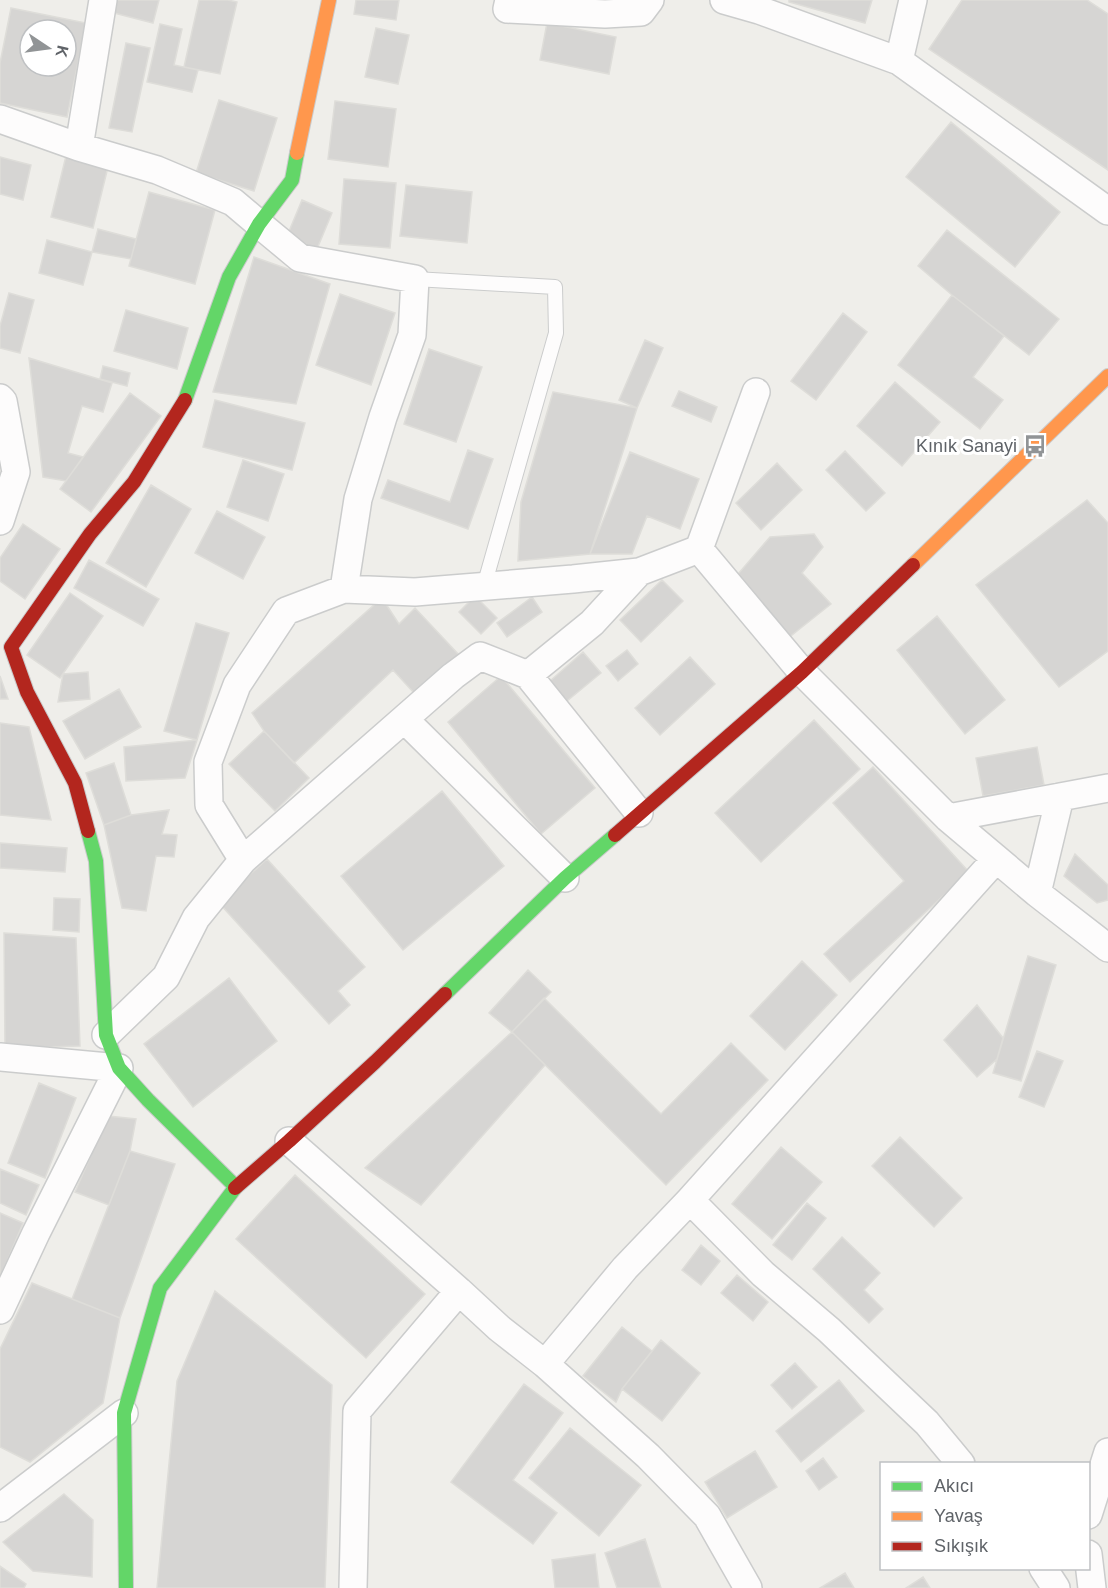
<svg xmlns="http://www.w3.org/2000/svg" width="1108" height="1588" font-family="Arial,sans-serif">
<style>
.building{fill:#d6d5d3;stroke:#deddd9;stroke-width:1.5;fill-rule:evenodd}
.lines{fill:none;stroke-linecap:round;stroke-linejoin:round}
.lane-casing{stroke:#cbcccc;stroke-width:16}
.street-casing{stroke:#cbcccc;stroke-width:30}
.fast-casing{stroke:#cacacb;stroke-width:16}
.slow-casing{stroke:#cacacb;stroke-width:16}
.jam-casing{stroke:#cacacb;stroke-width:16}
.lane{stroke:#fdfcfc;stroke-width:14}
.street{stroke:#fdfcfc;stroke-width:27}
.fast{stroke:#63d668;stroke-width:14}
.slow{stroke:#ff974d;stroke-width:14}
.jam{stroke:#b3261e;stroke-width:14}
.labels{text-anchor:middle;stroke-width:6;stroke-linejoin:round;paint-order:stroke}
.poi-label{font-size:18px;fill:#5f6368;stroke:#fff;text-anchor:end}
</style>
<rect width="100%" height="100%" fill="#efeeea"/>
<!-- building -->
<path class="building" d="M113,0H159L153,23L110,12Z
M199,0H228L237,2L220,74L184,67Z
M356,0H399L396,20L354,14Z
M789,0H872L865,23L789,2Z
M962,0H1087L1108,14V170L929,49Z
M11,8L86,23L67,117L0,103V63ZM30,30H66V66H30Z
M547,23L616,37L609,74L540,60Z
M160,24L182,29L174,65L198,70L192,92L147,82Z
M376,28L409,35L398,84L365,77Z
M126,43L150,48L132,132L109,128Z
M219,100L277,118L254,191L196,173Z
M335,101L396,109L388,167L328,159Z
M951,122L1060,212L1015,267L906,177Z
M66,156L108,167L93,228L51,217Z
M0,157L31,165L23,200L0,194Z
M344,179L396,183L390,248L339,244Z
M406,185L472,192L467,243L400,236Z
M149,192L215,210L195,284L129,266Z
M302,200L332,213L317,249L287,236Z
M98,229L136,239L131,259L92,252Z
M947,230L1059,319L1029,355L952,295L918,266Z
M47,240L92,252L83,285L39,273Z
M254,257L330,284L296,404L213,392Z
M9,293L34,300L20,353L0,348V326Z
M340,294L395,313L371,385L316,365Z
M952,295L1004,336L973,377L1003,400L980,429L898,365Z
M126,310L188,328L177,369L114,351Z
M843,313L867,332L816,400L791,381Z
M645,340L663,348L637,408L619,400Z
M429,349L482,367L456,442L404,424Z
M29,358L112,383L103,412L82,406L68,453L83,457L66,481L43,477Z
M103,366L130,373L127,386L100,379Z
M895,382L940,422L902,466L857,426Z
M679,391L717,407L711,422L672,406Z
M553,392L637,408L590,554L518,561L521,502Z
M130,393L161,416L91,512L60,489Z
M215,400L305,423L292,470L203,447Z
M468,450L493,459L468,529L381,498L388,480L450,502Z
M845,451L885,493L866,511L826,470Z
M630,452L699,479L680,529L647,516L632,554H590Z
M243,460L284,474L268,521L227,507Z
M777,463L802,490L761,530L736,503Z
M151,485L191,509L146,587L106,563Z
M1087,500L1108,523V651L1059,687L976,585Z
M217,511L265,537L243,579L195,553Z
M23,524L60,549L25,599L0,581V558Z
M814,534L823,547L802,573L831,604L787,639L738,574L770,537Z
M89,560L159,599L143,626L74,588Z
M662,580L683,601L641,642L620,620Z
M70,593L103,616L60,678L27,655Z
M475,596L497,618L481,634L459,612Z
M532,597L542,612L507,637L497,623Z
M382,598L399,624L415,608L460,656L414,693L393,670L294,763L264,731L252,713Z
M937,616L1005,700L965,734L897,650Z
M196,623L229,633L197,740L164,731Z
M627,650L638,664L618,681L606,666Z
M583,652L601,673L567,701L550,681Z
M690,657L715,684L660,735L635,708Z
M88,672L90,699L58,702L63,674Z
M0,676L8,699H0Z
M501,676L595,788L541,834L448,722Z
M119,689L141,727L85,759L63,721Z
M814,720L860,769L761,862L715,813Z
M0,723L29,727L51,820L0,815Z
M264,731L309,778L275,811L229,764Z
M197,740L185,778L126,781L124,747Z
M1037,747L1044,785L983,796L976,758Z
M114,763L131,815L104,825L86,773Z
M873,767L969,872L850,982L824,954L904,881L833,803Z
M442,791L504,866L403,950L341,876Z
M169,810L162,834L177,835L174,857L156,856L146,911L122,908L104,825L131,815Z
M0,843L67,848L65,872L0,868Z
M1075,854L1108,885V900L1097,903L1064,876Z
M267,859L365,967L338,991L350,1005L329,1024L219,903Z
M54,898L80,899L79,932L53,930Z
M4,933L76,938L80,1046L5,1048Z
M1028,956L1056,965L1021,1081L993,1073Z
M802,961L837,995L785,1050L750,1016Z
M528,970L551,992L512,1032L489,1013Z
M229,978L277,1041L193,1107L144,1044Z
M544,998L661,1114L731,1043L768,1080L666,1185L512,1032Z
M977,1005L1003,1038L997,1059L977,1077L944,1040Z
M512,1032L545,1065L421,1205L365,1168Z
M1037,1051L1063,1061L1044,1107L1019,1097Z
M39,1083L76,1098L45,1178L8,1163Z
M108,1116L136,1119L130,1151L109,1205L75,1192Z
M900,1137L962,1198L934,1227L872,1166Z
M781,1147L822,1182L772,1239L732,1204Z
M130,1151L175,1164L120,1318L72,1299Z
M0,1169L39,1185L26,1215L0,1203Z
M295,1175L425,1294L366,1358L236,1239Z
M807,1203L826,1218L792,1260L773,1245Z
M0,1213L23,1223L0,1278Z
M842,1237L880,1273L864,1290L883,1309L869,1323L813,1269Z
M701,1245L720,1261L701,1285L682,1270Z
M737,1275L768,1302L753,1321L721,1293Z
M32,1283L120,1318L103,1403L30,1462L0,1447V1349Z
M215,1291L332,1385L325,1588H157L177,1381Z
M622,1327L652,1351L622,1389L616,1402L583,1376Z
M661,1340L700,1373L662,1421L622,1389Z
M795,1363L817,1387L792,1409L771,1385Z
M839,1380L864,1411L801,1462L776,1431Z
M524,1384L563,1413L513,1480L557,1513L533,1544L451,1482Z
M570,1428L641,1485L599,1536L529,1478Z
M755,1451L777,1487L727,1518L705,1482Z
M823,1458L837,1477L819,1490L806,1471Z
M64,1494L93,1520L92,1577L33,1571L3,1542Z
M645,1539L661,1588H617L605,1553Z
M595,1554L599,1588H555L552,1560Z
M0,1566L26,1584L24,1588H0Z
M845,1573L854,1588H820Z
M923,1577L930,1588H906Z"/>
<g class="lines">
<!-- lane casing -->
<g class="lane-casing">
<path id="lane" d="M415,279L555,287L556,333L484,586"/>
</g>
<!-- street casing -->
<g class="street-casing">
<path id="street" d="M509,0L507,9L605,14L641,12L650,0
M724,0L759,10L899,61
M913,0L899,61L1108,211
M0,119L79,147L157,170L233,202L259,224L300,258L415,279L412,335L383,417L358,499L344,589
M79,147L103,0
M0,398L3,401L16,472L0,521
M699,549L802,672L948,818L1108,788
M528,675L639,813
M404,719L453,676L480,656L528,675L592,623L639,572
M948,818L1037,893L1108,948
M243,860L209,805L208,762L237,685L286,611L344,589L415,592L573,579L639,572L699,549L756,392
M1037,893L1060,797
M106,1035L166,977L196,918L243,860L404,719L565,878
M0,1057L119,1068L36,1233L0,1310
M289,1141L459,1291L499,1328L545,1364L648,1456L707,1516L748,1588
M690,1200L996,859
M545,1364L625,1268L690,1200L763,1274L829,1330L927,1423L961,1464
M0,1508L124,1413
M1088,1515L1108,1452
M1088,1554L1092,1588
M1043,1568L1056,1588
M353,1588L357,1411L459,1291"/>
</g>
<!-- fast casing -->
<g class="fast-casing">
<path id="fast" d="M185,400L229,277L259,224L292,180L297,153
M88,831L96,861L106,1035L119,1068L148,1100L236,1187
M445,994L565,878L615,835
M126,1588L124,1413L160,1288L235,1188"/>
</g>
<!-- slow casing -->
<g class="slow-casing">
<path id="slow" d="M297,153L329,0
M913,565L1108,376"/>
</g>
<!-- jam casing -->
<g class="jam-casing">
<path id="jam" d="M88,831L75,783L27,692L11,647L90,534L134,482L185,400
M615,835L802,672L913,565
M235,1188L289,1141L375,1062L445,994"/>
</g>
<!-- lane -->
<use href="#lane" class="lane"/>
<!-- street -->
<use href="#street" class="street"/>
<!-- fast -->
<use href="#fast" class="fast"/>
<!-- slow -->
<use href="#slow" class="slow"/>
<!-- jam -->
<use href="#jam" class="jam"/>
</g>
<!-- icons -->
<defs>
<g id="bus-bare" transform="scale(1.8)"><path d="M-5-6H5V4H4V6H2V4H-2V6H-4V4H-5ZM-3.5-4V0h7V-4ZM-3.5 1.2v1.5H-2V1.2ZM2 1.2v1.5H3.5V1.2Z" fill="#919496" stroke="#fff" stroke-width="2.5" paint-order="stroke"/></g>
</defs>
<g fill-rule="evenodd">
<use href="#bus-bare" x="1035" y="446"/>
</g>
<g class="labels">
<!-- poi labels -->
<g class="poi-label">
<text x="1017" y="452">Kınık Sanayi</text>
</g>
</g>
<!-- legend -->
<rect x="880" y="1462" width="210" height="108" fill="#ffffff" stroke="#bfc1c3" stroke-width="1.5"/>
<rect x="892" y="1482" width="30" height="9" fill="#63d668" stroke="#bfc1c3" stroke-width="1.5"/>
<text x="934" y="1492" font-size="18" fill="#5f6368">Akıcı</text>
<rect x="892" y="1512" width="30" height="9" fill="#ff974d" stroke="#bfc1c3" stroke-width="1.5"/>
<text x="934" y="1522" font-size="18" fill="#5f6368">Yavaş</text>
<rect x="892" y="1542" width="30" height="9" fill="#b3261e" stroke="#bfc1c3" stroke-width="1.5"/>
<text x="934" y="1552" font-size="18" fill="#5f6368">Sıkışık</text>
<!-- north arrow -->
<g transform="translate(48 48) rotate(103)"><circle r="28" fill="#ffffff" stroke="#bfc1c3" stroke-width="1.5"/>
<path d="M0-4.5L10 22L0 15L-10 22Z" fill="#919496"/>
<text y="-9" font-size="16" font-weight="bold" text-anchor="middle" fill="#5f6368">K</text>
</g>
</svg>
